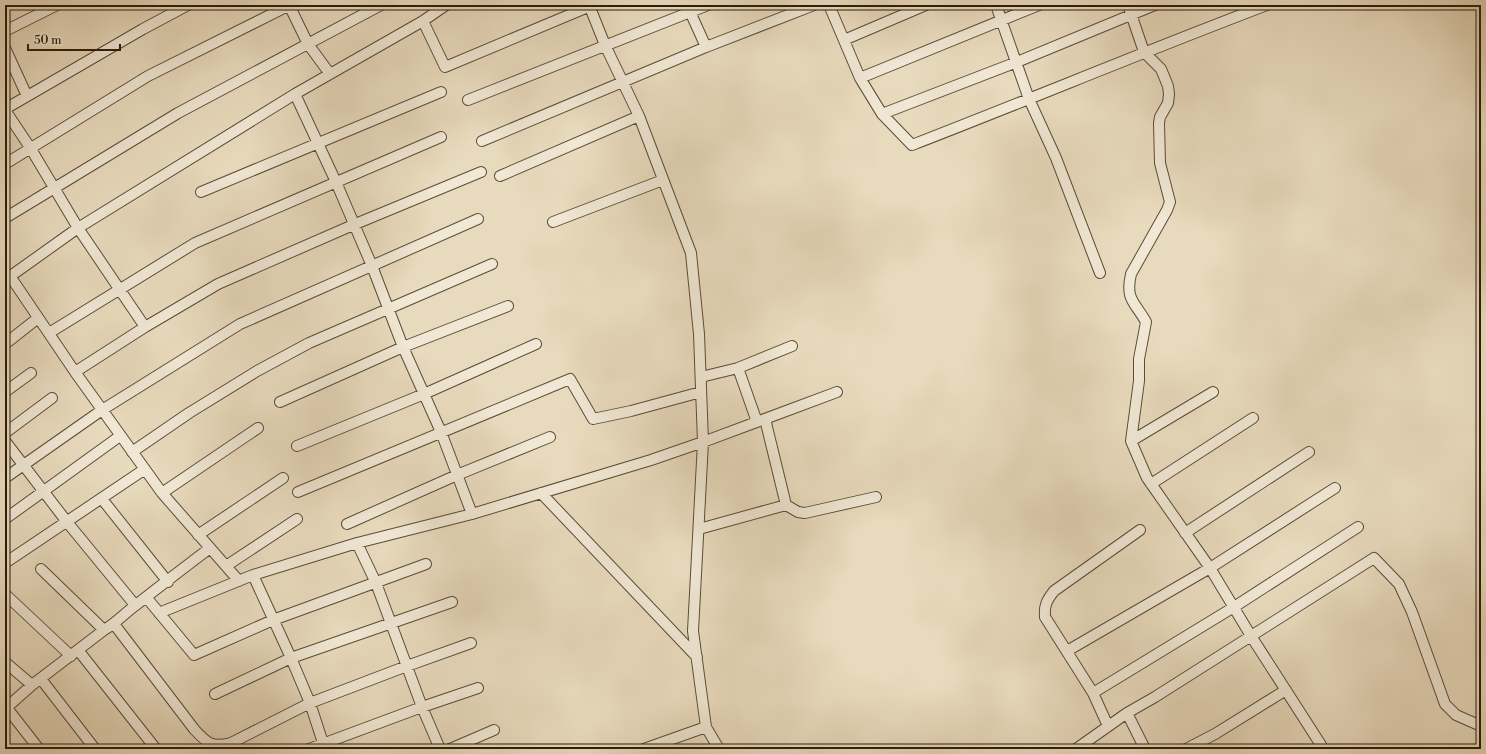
<svg xmlns="http://www.w3.org/2000/svg" width="1486" height="754" font-family="'Libre Bodoni',serif">
<style>
.lines{fill:none;stroke-linecap:round;stroke-linejoin:round}
.street-casing{stroke:#5a4c37;stroke-width:12}
.street{stroke:#f0e7d4;stroke-width:10}
</style>
<rect width="100%" height="100%" fill="#e8dabd"/>
<filter id="stains"><feTurbulence type="fractalNoise" baseFrequency=".005" numOctaves="4"/><feColorMatrix values="0 0 0 0 .2 0 0 0 0 .09 0 0 0 0 .02 0 0 0 .5 -.17"/></filter>
<radialGradient id="worn" r=".72"><stop offset=".6" stop-color="#630" stop-opacity="0"/><stop offset="1" stop-color="#630" stop-opacity=".3"/></radialGradient>
<g class="lines">
<!-- street casing -->
<g class="street-casing">
<path id="street" d="M289,5L308,44L330,74
M589,5L605,45L639,116L691,253L699,334L703,442L693,631L706,727L719,749
M687,5L706,47
M829,5L860,78L882,114L912,145C1031,99 1148,50 1267,5
M996,5L1029,99L1056,158L1100,273
M1128,5L1144,52L1161,69L1168,86L1169,94L1168,103L1160,117L1159,123L1160,163L1170,202L1167,210L1131,274C1125,300 1135,302 1146,322L1139,359V381L1131,441L1147,478L1210,568L1251,636L1321,745
M423,21L445,67L593,5
M5,31L57,5
M844,40L926,5
M5,48L27,96
M860,78L1039,5
M295,94L336,182L372,266L403,347L441,432L472,514
M468,100L708,5
M5,109L143,29L188,5
M5,110L31,149L78,228L145,327
M882,114L1017,62L1155,5
M482,141L706,47L814,5
M5,164L148,76L290,5
M500,176L639,116
M201,192L441,92
M5,218L178,113L381,5
M553,222L663,180
M10,276L75,372L162,493L239,581
M5,280L78,228L295,94L423,21L446,5
M49,333L195,243L441,137
M5,344L38,318
M738,368L792,346
M75,372L145,327L218,284L353,225L481,172
M701,377L738,368L757,422
M5,392L31,373
M280,402L403,347L508,306
M765,419L786,505L798,512L805,513L876,497
M5,433L52,398
M5,441L67,522L135,605
M1131,441L1213,392
M297,446L424,394L536,344
M132,452L189,413L257,371L309,343L492,264
M5,478L102,410L240,324L478,219
M1151,484L1253,418
M298,492L570,379L593,419L631,411L701,392
M162,493L258,428
M541,493L697,657
M102,499L168,582
M5,519L120,436
M347,524L457,475L550,437
M699,529L786,505
M1185,533L1309,452
M198,535L283,478
M357,543L376,583L422,707L440,749
M5,563L145,469
M226,566L297,519
M41,569L104,630
M253,575L291,658L310,703L323,743
M5,594L71,656
M146,597L194,655L273,620L426,564
M159,613L253,575L357,543L472,514L651,460L703,442L837,392
M114,624L194,729C207,743 211,748 231,743L310,703L407,666L471,643
M78,650L156,749
M1067,651L1210,568L1335,488
M5,662L32,685
M41,679L95,749
M1093,693L1234,607L1358,527
M215,694L291,658L452,602
M7,708L39,749
M5,709L32,685L104,630C116,623 125,613 136,605C160,586 185,567 210,548
M1127,713L1145,749
M1108,726L1093,693L1045,617C1044,605 1047,600 1054,591L1140,530
M309,749L422,707L478,688
M450,749L494,730
M644,749L706,727
M1076,749L1127,713L1155,697L1374,558L1399,584L1412,612L1445,704L1456,715L1481,726
M1186,749L1215,734L1286,690"/>
</g>
<!-- street -->
<use href="#street" class="street"/>
</g>
<!-- margin -->
<rect width="1486" height="754" fill="none" stroke="#e8dabd" stroke-width="20"/>
<rect x="6" y="6" width="1474" height="742" fill="none" stroke="#2b1c0a" stroke-width="2"/>
<rect x="10" y="10" width="1466" height="734" fill="none" stroke="#2b1c0a"/>
<!-- scale -->
<path d="M28 44v6h92v-6" fill="none" stroke="#2b1c0a" stroke-width="2"/>
<text x="34" y="44" font-size="12" fill="#2b1c0a" stroke="#f0e7d4" stroke-width="3" paint-order="stroke">50 m</text>
<rect width="100%" height="100%" filter="url(#stains)"/>
<rect width="100%" height="100%" fill="url(#worn)"/>
</svg>
